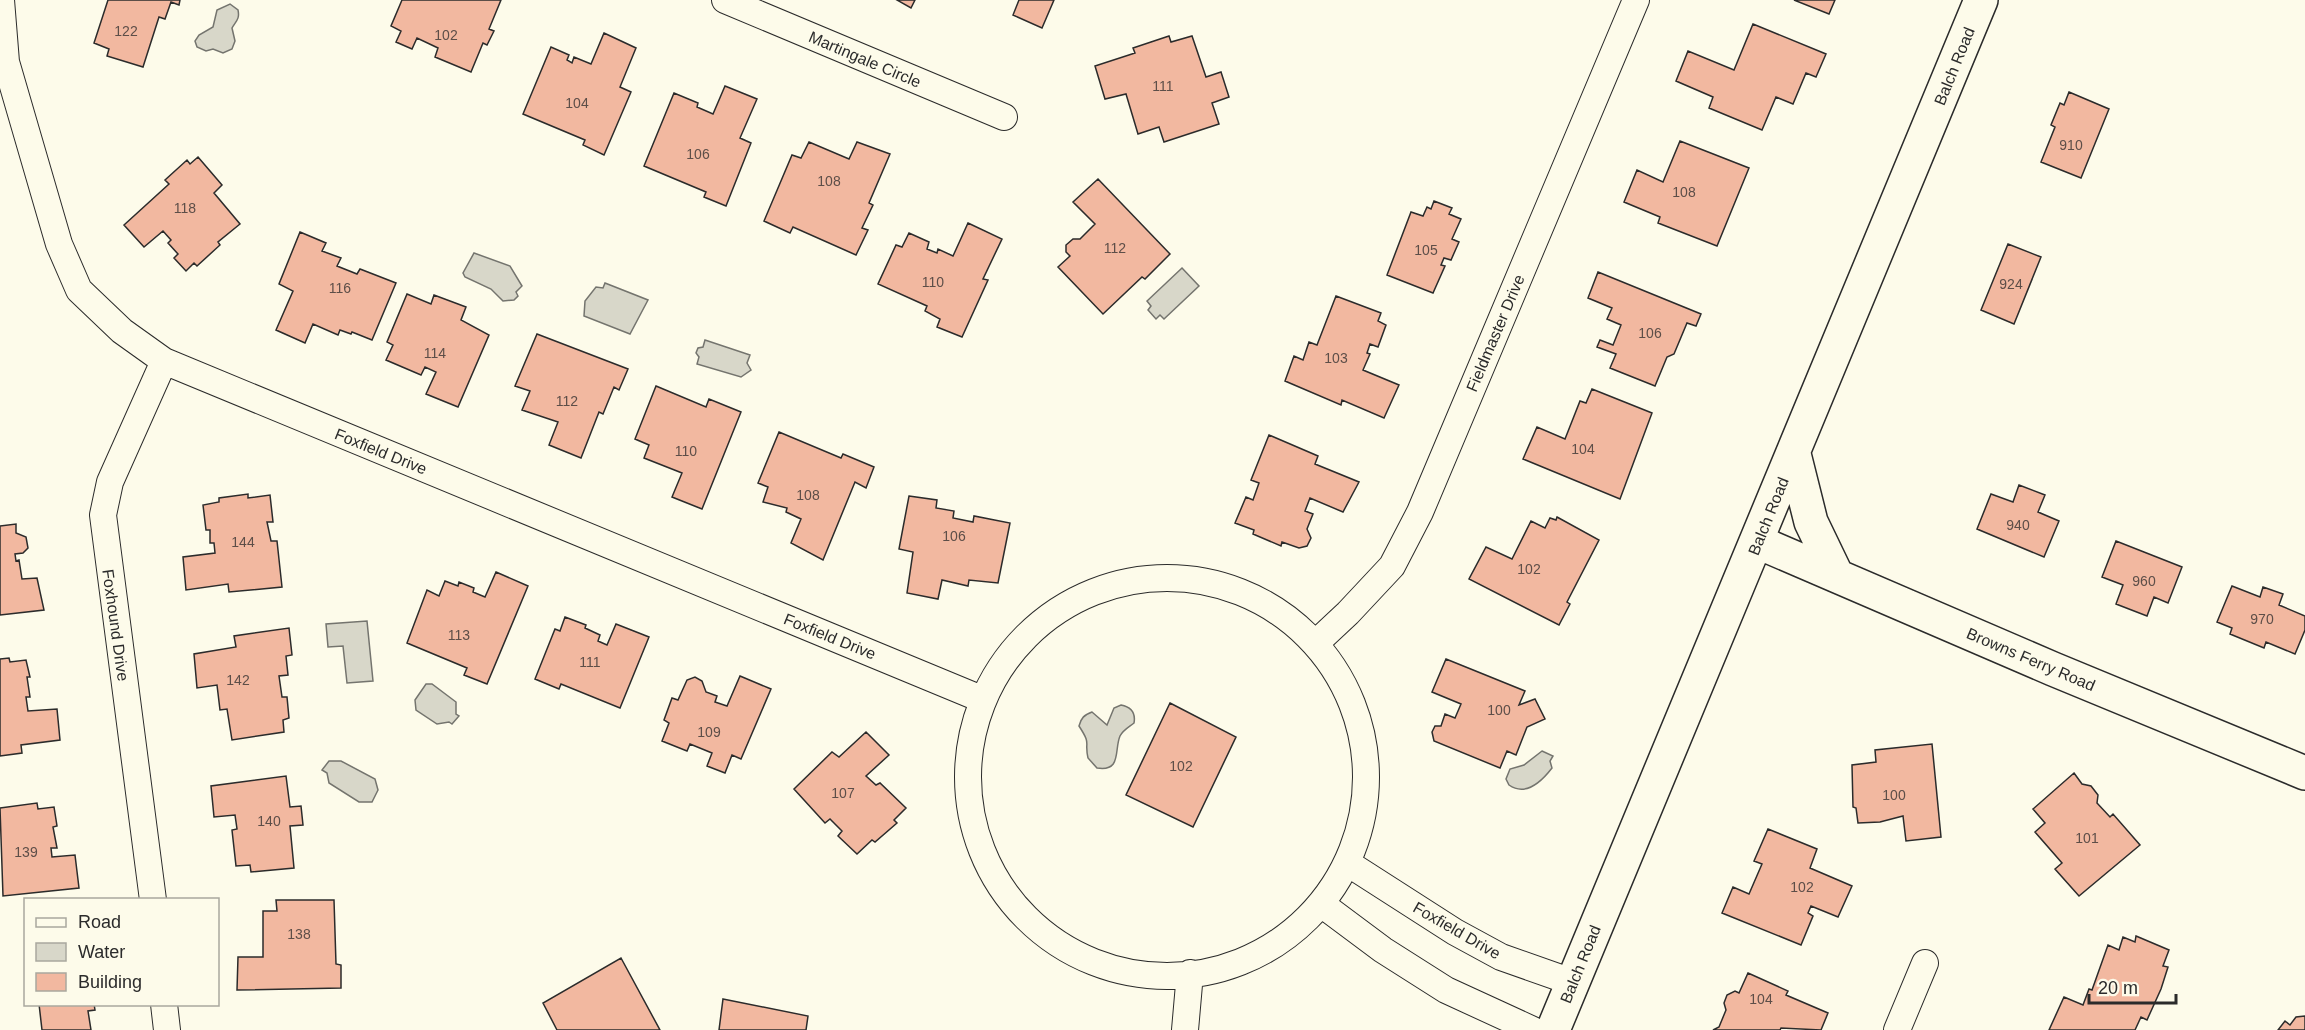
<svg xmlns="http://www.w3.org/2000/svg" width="2305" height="1030" font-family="Helvetica,sans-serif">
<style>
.water{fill:#d8d7c9;stroke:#74746e;stroke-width:1.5}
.building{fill:#f2b8a0;stroke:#2b2b2b;stroke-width:1.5}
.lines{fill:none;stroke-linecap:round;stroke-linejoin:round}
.minor-casing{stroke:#2b2b2b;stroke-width:28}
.tertiary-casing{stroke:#2b2b2b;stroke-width:36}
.minor{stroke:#fdfbea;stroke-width:26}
.tertiary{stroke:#fdfbea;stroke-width:33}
.labels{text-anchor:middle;stroke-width:4.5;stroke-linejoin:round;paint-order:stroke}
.number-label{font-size:14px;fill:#5d4e48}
.street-label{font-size:16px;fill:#2b2b2b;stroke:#fdfbea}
</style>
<rect width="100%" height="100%" fill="#fdfbea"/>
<!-- water -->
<path class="water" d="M230,4L238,10C240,19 236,21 232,28L235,41L232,49L223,53L213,49L206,51L197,47L195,41L199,35L213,27L217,10Z
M474,253L510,266L522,286L516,292L518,296L514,300L503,301L491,289L465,277L463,273Z
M1182,268L1199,286L1164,319L1160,315L1156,319L1148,310L1151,306L1147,301Z
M605,283L648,300L630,334L584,316L585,301L596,287L603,288Z
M705,340L750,355L747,363L751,370L741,377L697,364L699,357L696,353L698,348L703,347Z
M367,621L373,681L347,683L343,646L328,647L326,624Z
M426,684H432L456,702V714L459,716L452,724L449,722L437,724L416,710L415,700Z
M1121,705C1131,707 1136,712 1134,723C1129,727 1123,730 1120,736C1114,750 1122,772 1097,768L1088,758C1084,740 1092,746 1079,726C1081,718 1084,715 1092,712L1107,725L1114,708Z
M1542,751L1553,756L1550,761L1552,768C1542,781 1526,797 1509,785L1506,779L1510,769L1524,765Z
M329,761H341L375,779L378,790L372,802H359L329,783L327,773L322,770Z"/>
<!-- building -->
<path class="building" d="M108,0H180L179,5L171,2L165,19L159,17L143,67L107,56L109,49L94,43Z
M402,0H501L489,29L494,31L487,45L483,43L471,72L435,57L438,48L417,38L412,49L396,42L401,31L391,26Z
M897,0H915L911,8Z
M1019,0H1054L1042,28L1013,15Z
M1794,0H1835L1829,14Z
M1753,24L1826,54L1816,77L1806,73L1793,104L1776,97L1762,130L1709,108L1713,97L1676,81L1688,51L1734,70Z
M604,33L636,48L620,87L631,92L604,155L583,145L585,140L523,114L551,47L569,55L567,60L572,63L574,57L591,64Z
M1169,36L1171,42L1192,36L1206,77L1221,72L1229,97L1212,103L1219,124L1164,142L1159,127L1138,134L1126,94L1105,99L1095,66L1135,53L1133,48Z
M725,86L757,99L740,138L751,143L726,206L704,197L706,192L644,166L674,93L698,103L697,107L713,114Z
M2069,92L2109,109L2081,178L2041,162L2055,127L2051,125L2060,103L2064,105Z
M1680,141L1749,168L1717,246L1658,223L1660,217L1624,202L1637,170L1663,182Z
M809,142L849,159L857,142L890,154L869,203L873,205L862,228L868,230L856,255L793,227L790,233L764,221L792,155L801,158Z
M198,157L222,185L214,193L240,224L218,242L220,245L197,266L194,263L186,271L174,258L178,254L168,243L171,240L163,231L144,247L124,225L169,184L165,180L187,160L190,164Z
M1098,179L1170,254L1145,279L1142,277L1103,314L1058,267L1070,256L1066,252V245L1073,239H1080L1095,224L1073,202Z
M1434,201L1452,208L1449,214L1461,219L1452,239L1459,242L1451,260L1444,258L1441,265L1445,266L1433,293L1387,275L1411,212L1423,216L1427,207L1431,209Z
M968,223L1002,239L983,279L988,280L962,337L937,327L940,319L925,311L927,306L878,284L896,245L902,247L909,233L929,242L927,249L937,253L938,249L953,256Z
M300,232L326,243L322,251L341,258L337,266L357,274L360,269L396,283L372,340L352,332L351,334L340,330L338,335L313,324L305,343L276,330L293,291L279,284Z
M2008,244L2041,257L2014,324L1981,310Z
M1598,272L1701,314L1696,326L1687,323L1674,354L1667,357L1655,386L1610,368L1616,354L1597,347L1600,340L1613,345L1621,325L1607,319L1612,308L1588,298Z
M407,294L431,304L434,295L466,307L461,320L489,335L458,407L426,394L436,372L425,367L421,375L386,360L393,345L387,342Z
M1336,296L1381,313L1378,321L1386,325L1378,347L1370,344L1367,353L1370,354L1363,370L1399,385L1384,418L1342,400L1341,405L1285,381L1294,356L1303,360L1309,342L1317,345Z
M537,334L628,369L619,390L614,387L603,414L599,412L581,458L549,445L558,422L522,410L530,391L515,386Z
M656,386L706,407L709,399L741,412L702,509L672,497L682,473L644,458L649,445L635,439Z
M1592,389L1652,413L1620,499L1523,459L1537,427L1565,439L1580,401L1586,403Z
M779,432L841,458L843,454L874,467L866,488L855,482L823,560L791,543L801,519L786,512L787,508L763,502L768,487L758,483Z
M1269,435L1318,456L1315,464L1359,482L1343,512L1310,498L1305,511L1313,514L1307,529L1311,538L1307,546L1299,548L1282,542L1281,546L1253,534L1254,530L1235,523L1246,497L1253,500L1259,483L1251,480Z
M2019,485L2045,495L2038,512L2059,521L2044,557L1977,529L1991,494L2013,502Z
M248,494V498L270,495L273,522H267L271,541H277L282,587L229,592L228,584L186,590L183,557L215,553L214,543H210V530H206L203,505L219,502V498Z
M909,496L937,500L936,508L954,511L953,518L973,522L974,516L1010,523L998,583L969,580L968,586L942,580L938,599L907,593L913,552L899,549Z
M1557,517L1599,540L1567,602L1570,604L1559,625L1469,579L1486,547L1512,559L1531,521L1545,528L1550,518L1556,520Z
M16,524V533L26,537L28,548L23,553L15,554L16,561L19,560L22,579L37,578L44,610L0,615V526Z
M2116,541L2182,567L2168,603L2154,597L2147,616L2116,604L2123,585L2102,577Z
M496,572L528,586L487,684L464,675L467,668L407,643L427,590L439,596L445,581L458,586L459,582L474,588L473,592L485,597Z
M2232,586L2260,597L2263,587L2283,594L2279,605L2305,616V630L2295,654L2266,642L2264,648L2230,634L2232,628L2217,622Z
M565,617L586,625L585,628L600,635L598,641L607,645L616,624L649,637L620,708L561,684L559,689L535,679L555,629L560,631Z
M289,628L292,655L286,656L288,675L279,676L282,697H287L289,718L283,720L284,732L232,740L227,709L220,710L217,685L197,688L194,654L236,647L234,636Z
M9,658L10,662L26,660L30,677H27L30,697H26L28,711L57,709L60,740L21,745L22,753L0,756V659Z
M1446,659L1525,691L1519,705L1535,699L1545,719L1527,727L1516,755L1507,751L1500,768L1434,741L1432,732L1435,726H1441L1445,714L1455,718L1461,704L1432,692Z
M740,676L771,689L741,759L732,755L725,773L707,766L712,753L690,744L687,751L662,741L669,723L664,720L672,698L678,700L687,680L695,677L702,681L706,692L717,696L715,702L727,706Z
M1170,703L1236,737L1193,827L1126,795Z
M866,732L889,755L866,776L876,785L880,783L906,808L894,820L897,823L875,842L872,840L857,854L838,836L842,831L830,819L825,823L794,789L832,752L839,757Z
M1932,744L1941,837L1906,841L1903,816L1880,822L1858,823L1856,808L1853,807L1852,765L1876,762L1875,750Z
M2074,773L2082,784L2091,786L2098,795L2097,803L2110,817L2113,814L2140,845L2079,896L2055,869L2062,863L2035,832L2045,823L2033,809Z
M286,776L290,807L301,806L303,825L290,826L294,868L251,872L250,865L236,866L232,830L237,829L235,815L214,817L211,786Z
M37,803L38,809L54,807L57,826L53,827L57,848H51L52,857L75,855L79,888L3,896L0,808Z
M1768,829L1817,849L1810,868L1852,886L1838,917L1811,906L1808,913L1813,916L1801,945L1722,913L1733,887L1749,894L1762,864L1754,861Z
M276,900H334L336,964L341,965V988L237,990L238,957H263V911H277Z
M2136,936L2169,950L2163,966L2168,967L2161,989L2147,1020L2141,1017L2135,1030H2049L2064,997L2083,1005L2089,989L2092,990L2108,945L2119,950L2123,937L2135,942Z
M621,958L660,1030H557L543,1003Z
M1748,973L1788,991L1786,995L1828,1013L1821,1030L1781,1028L1780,1030H1713L1719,1027L1726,1010L1724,1003L1727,995L1735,991L1739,993Z
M723,999L808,1016L806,1030H719Z
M39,1004H94L95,1010L88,1011L91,1030H42Z
M2305,1016V1030H2278L2285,1021L2290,1025L2296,1017Z"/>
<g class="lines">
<!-- minor casing -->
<g class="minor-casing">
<path id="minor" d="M1,0L6,62L59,244L79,290L122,331L164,361L979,698
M725,0L1004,117
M968 777a199 199 0 1 1 398 0a199 199 0 1 1-398 0Z
M1317,642L1348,613L1392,566L1420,512L1636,0
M1349,864L1455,932L1501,957L1572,982
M153,900L103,515L110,482L164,361
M1324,906L1383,950L1446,990L1533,1030
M164,1004L167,1030
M1185,1030L1190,973
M1897,1030L1925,963"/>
</g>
<!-- tertiary casing -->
<g class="tertiary-casing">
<path id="tertiary" d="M1794,454L1811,522L1837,576
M1758,542L2053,669L2305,773
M1553,1030L1981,0"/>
</g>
<!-- minor -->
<use href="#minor" class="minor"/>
<!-- tertiary -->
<use href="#tertiary" class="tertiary"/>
</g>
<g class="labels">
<!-- number labels -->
<g class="number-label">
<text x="126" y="36">122</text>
<text x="446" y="40">102</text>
<text x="1163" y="91">111</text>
<text x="577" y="108">104</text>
<text x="2071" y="150">910</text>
<text x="698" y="159">106</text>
<text x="829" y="186">108</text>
<text x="1684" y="197">108</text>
<text x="185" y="213">118</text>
<text x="1115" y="253">112</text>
<text x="1426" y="255">105</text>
<text x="933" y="287">110</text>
<text x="2011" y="289">924</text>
<text x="340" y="293">116</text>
<text x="1650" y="338">106</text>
<text x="435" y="358">114</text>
<text x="1336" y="363">103</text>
<text x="567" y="406">112</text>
<text x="1583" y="454">104</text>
<text x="686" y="456">110</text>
<text x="808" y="500">108</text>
<text x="2018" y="530">940</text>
<text x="954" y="541">106</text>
<text x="243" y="547">144</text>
<text x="1529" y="574">102</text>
<text x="2144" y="586">960</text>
<text x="2262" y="624">970</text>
<text x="459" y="640">113</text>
<text x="590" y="667">111</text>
<text x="238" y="685">142</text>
<text x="1499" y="715">100</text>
<text x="709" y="737">109</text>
<text x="1181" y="771">102</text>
<text x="843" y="798">107</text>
<text x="1894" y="800">100</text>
<text x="269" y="826">140</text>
<text x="2087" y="843">101</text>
<text x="26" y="857">139</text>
<text x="1802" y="892">102</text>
<text x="299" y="939">138</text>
<text x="1761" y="1004">104</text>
</g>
<!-- street labels -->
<g class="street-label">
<text transform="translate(865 59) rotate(23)" y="6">Martingale Circle</text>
<text transform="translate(1954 66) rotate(-68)" y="6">Balch Road</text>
<text transform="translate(1495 333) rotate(-67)" y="6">Fieldmaster Drive</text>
<text transform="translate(381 451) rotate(22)" y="6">Foxfield Drive</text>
<text transform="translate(1768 516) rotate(-68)" y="6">Balch Road</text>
<text transform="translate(116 625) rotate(82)" y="6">Foxhound Drive</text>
<text transform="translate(830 636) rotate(22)" y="6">Foxfield Drive</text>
<text transform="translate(2031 659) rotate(23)" y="6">Browns Ferry Road</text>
<text transform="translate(1457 930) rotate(30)" y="6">Foxfield Drive</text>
<text transform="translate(1580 964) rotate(-68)" y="6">Balch Road</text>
</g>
</g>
<!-- legend -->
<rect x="24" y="898" width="195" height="108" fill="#fdfbea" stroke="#a9a89e" stroke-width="1.5"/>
<rect x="36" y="918" width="30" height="9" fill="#fdfbea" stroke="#a9a89e" stroke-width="1.5"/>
<text x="78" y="928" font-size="18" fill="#2b2b2b">Road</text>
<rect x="36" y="943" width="30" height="18" fill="#d8d7c9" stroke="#a9a89e" stroke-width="1.5"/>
<text x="78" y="958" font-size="18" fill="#2b2b2b">Water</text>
<rect x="36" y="973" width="30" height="18" fill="#f2b8a0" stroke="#a9a89e" stroke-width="1.5"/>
<text x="78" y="988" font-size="18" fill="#2b2b2b">Building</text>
<!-- scale -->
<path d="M2089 994v9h87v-9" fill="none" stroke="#2b2b2b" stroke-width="3"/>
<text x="2098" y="994" font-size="18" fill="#2b2b2b" stroke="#fdfbea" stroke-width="4.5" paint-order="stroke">20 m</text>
</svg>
